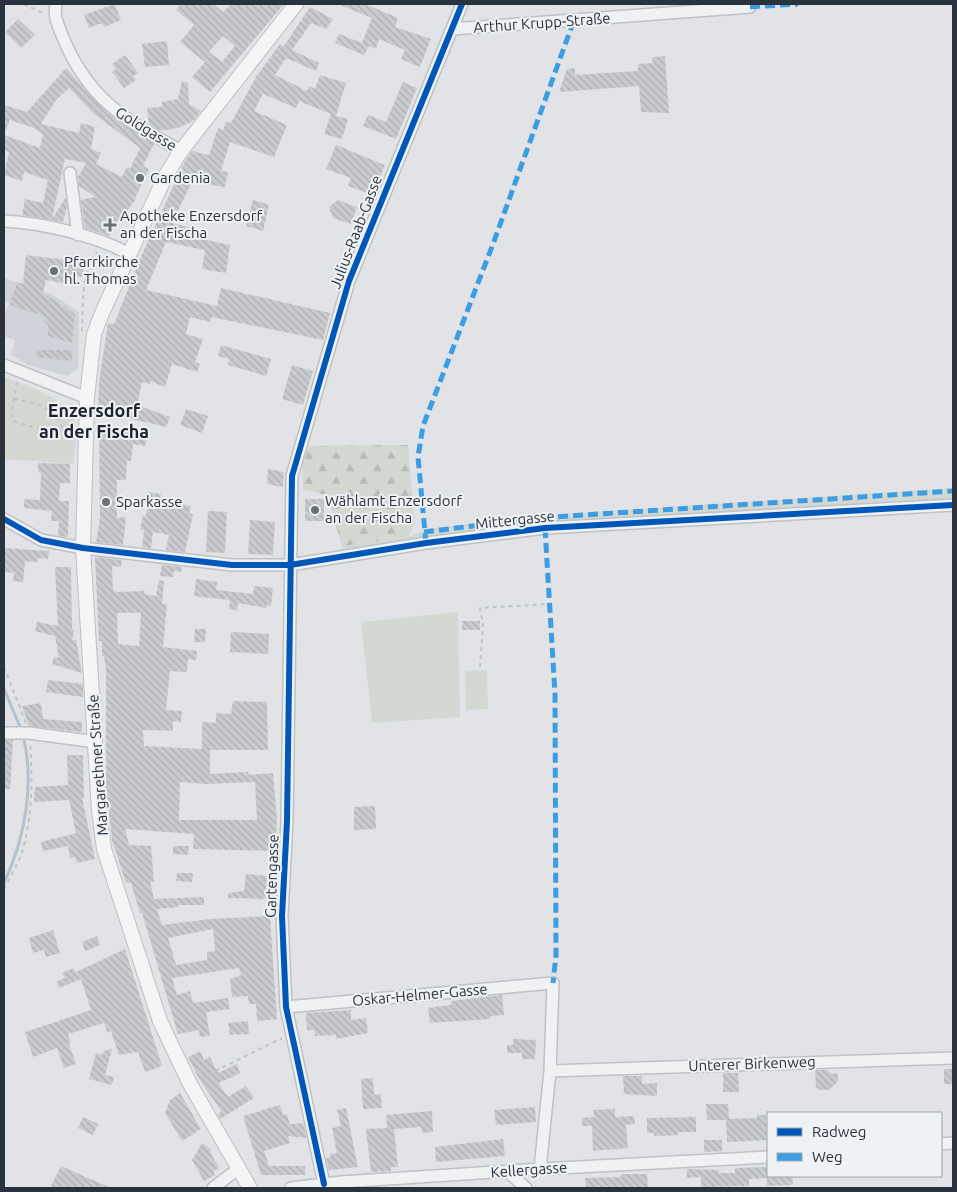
<svg xmlns="http://www.w3.org/2000/svg" width="957" height="1192" font-family="Ubuntu,sans-serif">
<style>
.built{fill:#d0d3d9}
.green{fill:#d3d9d2}
.forest{fill:url(#forest-firs)}
.lines{fill:none;stroke-linecap:round;stroke-linejoin:round}
.stream{stroke:#b2c2ce;stroke-width:3}
.building{fill:url(#building-back-hatch);fill-rule:evenodd}
.minor-casing{stroke:#c0c1c4;stroke-width:14}
.major-casing{stroke:#bec0c3;stroke-width:16}
.path{stroke:#c1c4c6;stroke-width:2;stroke-dasharray:4 4;stroke-linecap:butt}
.minor{stroke:#f0f1f3;stroke-width:11}
.major{stroke:#f5f5f6;stroke-width:14}
.quiet{stroke:#3d9de3;stroke-width:5;stroke-dasharray:10 5;stroke-linecap:butt}
.cycleway-casing{stroke:#eff2f5;stroke-width:9}
.cycleway{stroke:#0057b8;stroke-width:6}
.poi-dot{fill:#6a7178;stroke:#eff2f5;stroke-width:2}
.labels{text-anchor:middle;stroke-width:4;stroke-linejoin:round;paint-order:stroke}
.street-label{font-size:15px;fill:#2a333d;stroke:#eff2f5}
.poi-label{font-size:15px;fill:#2a333d;stroke:#eff2f5;text-anchor:start}
.quarter-label{font-size:18px;font-weight:bold;fill:#1c242e;stroke:#eff2f5}
</style>
<defs>
<pattern id="forest-firs" width="22" height="20" patternUnits="userSpaceOnUse" patternTransform="scale(1.25)"><rect width="22" height="20" fill="#d3d9d2"/><path d="M5 1l3.5 6h-7zM16 11l3.5 6h-7z" fill="#b5bbb5"/></pattern>
<pattern id="building-back-hatch" width="6" height="6" patternUnits="userSpaceOnUse" patternTransform="scale(1.25)"><rect width="6" height="6" fill="#c9cbce"/><path d="M-1 5l2 2M0 0l6 6M5-1l2 2" fill="none" stroke="#adafb2"/></pattern>
</defs>
<rect width="100%" height="100%" fill="#e1e3e6"/>
<!-- built -->
<path class="built" d="M4,278L51,294L79,312L78,369L67,376L28,365L11,355L15,340L4,336V316L9,303L4,301Z"/>
<!-- green -->
<path class="green" d="M4,377C26,385 70,399 76,425C78,436 74,452 74,464L4,459Z
M953,488V510L556,534L428,549L347,563L342,546L408,537L429,529L534,516Z
M458,612L460,717L372,723L361,622Z
M487,670L488,709L466,710L465,671Z"/>
<!-- forest -->
<path class="forest" d="M408,445L415,523L408,537L342,546L327,495L303,490L302,463L307,446Z"/>
<g class="lines">
<!-- stream -->
<path class="stream" d="M4,689L21,729
M4,883C25,838 35,784 23,735"/>
</g>
<!-- building -->
<path class="building" d="M115,4L121,20L104,27L103,24H99L89,28L84,15Z
M181,4H213L223,12L232,4H284L210,92L192,77L205,62L180,42L194,25L176,10ZM223,36L235,46L222,62L209,52Z
M338,4H365L398,18L395,27L431,39L420,67L401,59L405,50L379,39L376,49L369,46L364,55L335,43L339,34L362,43L372,18Z
M310,7L333,19L326,29L311,23L292,50L319,63L316,71L286,58L275,75L307,91L309,86L315,89L320,75L346,83L336,116L348,119L342,139L324,134L331,114L299,101L296,108L263,94L254,111L287,125L274,157L230,142L221,171L228,172L225,187L192,182L172,223L191,228L188,236L230,245L226,273L202,269L205,250L166,242L146,290L217,306L221,288L330,313L323,340L211,317L210,322L190,317L186,334L203,339L195,362L200,364L197,372L172,364L165,387L150,381V384L142,382L137,405L170,417L166,427L102,412L98,408L99,382L108,323L114,324L144,250L185,161L192,151L209,155L218,128L223,130L226,122L231,123L256,77L280,44L284,46Z
M18,19L35,35L21,48L5,32Z
M167,41L169,65L145,67L142,44Z
M125,55L138,73L133,76L136,80L124,88L112,72L116,69L112,64Z
M665,56L669,113L641,112L639,86L559,92L567,69L575,68V75L638,71V64L653,63L652,57Z
M66,68L106,112L154,144L143,166L149,169L135,198L136,199L109,236L85,228L81,200L95,197L79,186L78,177L86,163L65,159L52,219L66,197L67,207L63,222L22,215L25,199L43,203L48,180L24,172L22,181L4,175L9,152L4,150V135L40,148L43,134L32,127L10,120L4,134V105L27,112ZM69,88L94,114L140,148L130,169L127,167L122,177L96,164L101,153L91,149L95,127L81,123L79,133L41,124L56,100Z
M182,81L188,83L189,104L201,111L197,116L194,120L181,127L167,130H159L149,124L147,108L162,107V102L178,99Z
M403,82L417,88L396,139L363,126L368,115L386,122Z
M336,145L385,165L373,195L348,186L351,178L326,169Z
M253,200L269,205L263,231L246,226Z
M338,200L357,207L351,224L333,218L329,207Z
M26,255L76,261L75,266L84,267L82,277L74,276L72,282L68,284L46,280L43,293L75,314L72,343L48,336V325L44,322L46,317L10,305L17,282L23,284Z
M221,345L271,359L266,376L228,365L229,359L218,356Z
M37,350H72V361L36,357Z
M292,365L313,371L303,405L282,399Z
M186,409L208,416L202,433L180,425Z
M99,428L148,435L145,446L133,444L131,461H127L126,480H117V518L126,517L123,545L96,542L100,518Z
M38,463L70,464V483H60L59,501H69L68,537L58,536L59,521H51L52,511L24,508V499L40,500L41,473L38,472Z
M268,469L284,472L283,487L267,484Z
M149,492L161,494L160,499L191,506L189,513L193,514L185,552L166,550L169,535L153,532L151,548L142,547L144,530H140L143,516H146Z
M305,499H324V521H305Z
M208,511L227,512L225,553L206,552Z
M250,520L275,522L273,555L248,554Z
M4,548L49,551L48,559L38,558L37,562L25,561L23,582L13,581L14,573L4,572Z
M95,557L122,560L121,567L112,566L113,590L116,592L145,591L144,594L156,596L159,580L164,581L162,604H167L163,647L197,651L196,660L188,659L187,672L170,671L166,710L182,711L181,722L173,721V731L143,730L144,746L202,749V722L216,723V713L231,714L233,701L267,702L268,750H210V774L248,772L249,775L273,773L277,820L275,851L193,849L194,834L125,829L129,845L151,846L154,882H150L154,899L204,897V905H178V907L157,909L162,925L210,919L270,916L277,1019L257,1021L256,1004H249L248,996L232,997L230,979L241,975L239,968L172,978L177,995L190,991L193,1003L228,998L230,1009L206,1012L210,1036L200,1037L199,1030L178,1034L142,913H140L131,883H126L112,840L106,787V669L104,656H102V641H99ZM117,613H141L139,646L118,644ZM180,782L206,784L255,782L257,820H179ZM213,929L215,951L207,952V960L176,965L168,938Z
M162,565L182,567L181,572L174,571L173,577L160,576Z
M55,567H71L72,629L74,630L72,640H76L82,673L52,664L54,657L59,658L55,636L35,631L37,622L58,626Z
M196,579L217,582L216,590L253,594L254,586L273,588L271,606L267,605L266,608L238,603L237,610L229,609L230,600L194,596Z
M462,621H480V630H462Z
M195,629H206L205,642H194Z
M231,632L269,634L268,654L230,652Z
M48,680L83,684V697L46,692Z
M41,703L43,719L82,722V732L29,726L22,706Z
M4,740H13L10,789H4Z
M67,755H83L84,798H82L95,859L77,863L75,857L70,858L68,846L43,851L41,842L76,833L69,800L34,802L35,787L68,785Z
M375,806L376,829L354,830V807Z
M173,846H189L188,855L173,854Z
M177,873H193L192,882L176,881Z
M246,874L267,876L265,899L228,898V893L244,891Z
M53,930L60,953L46,957L44,950L33,953L29,938Z
M97,936L100,945L85,951L82,942Z
M125,949L162,1066L145,1072L138,1052L119,1055L111,1031L107,1032L104,1023L68,1034L71,1043L69,1044L76,1064L64,1068L57,1048L33,1057L25,1032L91,1010L81,979L59,988L56,982L65,978L62,973L73,968L76,972Z
M502,995L504,1015L490,1016V1019L430,1023L428,1008L451,1005V1001Z
M351,1010V1020L366,1018L368,1033L336,1039V1035L315,1036L314,1030H307L306,1013Z
M248,1021L249,1034L230,1035L228,1023Z
M513,1039L536,1040L535,1059H522V1053H507V1045H513Z
M112,1049L105,1075L114,1077L112,1085L89,1079L96,1053L102,1055L104,1051Z
M200,1051L204,1060L210,1057L218,1073L237,1064L240,1073L219,1083L228,1097L246,1086L254,1098L220,1119L218,1116L221,1111L198,1077L188,1057Z
M944,1069H953V1084H944Z
M817,1070H827L832,1074L838,1073V1081L829,1090H820L816,1087L815,1071Z
M723,1073H738L739,1092H723Z
M623,1076H642V1084L657,1083V1096L624,1094Z
M373,1078L374,1095L381,1094L382,1108L363,1109L361,1079Z
M180,1093L201,1129L182,1141L165,1113L170,1100Z
M706,1104H728L729,1119L757,1118V1115H766L767,1140L727,1142L726,1120H707Z
M280,1105L283,1115L287,1114L290,1124L303,1123L307,1138L288,1136L290,1143L264,1151L269,1166H305V1175H261L243,1116Z
M535,1107L536,1122L496,1125L494,1110Z
M346,1108L358,1167L329,1170L326,1158L331,1157L330,1154L337,1153L332,1128L341,1126L337,1110Z
M615,1109V1117L634,1116L635,1124L626,1125L628,1148L593,1151L592,1126H582V1118L594,1117L593,1110Z
M432,1111L433,1132L422,1133L421,1127L394,1129L398,1167H391V1171L371,1172L366,1129L387,1128L386,1115Z
M83,1117L98,1124L93,1135L78,1128Z
M696,1117V1132H678V1135L654,1136V1133H647V1118Z
M503,1139L505,1156L436,1162L435,1147Z
M704,1140H722V1151L704,1152Z
M202,1143L212,1150L210,1152L219,1168L213,1172L215,1175L204,1181L192,1160Z
M61,1166L111,1188H50Z
M768,1167V1176H792L793,1185L767,1186V1178L749,1179V1186L701,1187V1177L687,1178V1169L719,1170V1173H735V1168Z
M621,1174H647L648,1188H586L585,1178L621,1177Z"/>
<g class="lines">
<!-- minor casing -->
<g class="minor-casing">
<path id="minor" d="M56,4C53,17 59,27 64,40C90,101 126,120 181,151
M452,29L750,7
M70,173L78,235
M4,221C43,223 93,235 128,253
M4,365L87,398
M4,519L41,540L83,548L232,565H290L426,543L545,528L953,505
M4,733H29L96,742
M286,1007L553,983L550,1071L540,1169
M550,1071L953,1058
M941,1144L953,1143
M508,1172L526,1188
M324,1184L286,1007L282,916L287,821L292,476L349,281L462,4
M213,1188L239,1168
M291,1188L341,1182L540,1169L768,1157"/>
</g>
<!-- major casing -->
<g class="major-casing">
<path id="major" d="M250,1188L190,1084L160,1021L104,849L99,810L83,548L87,398L94,334L102,313L166,175L181,151L296,4"/>
</g>
<!-- path -->
<path class="path" d="M24,4L44,14
M82,331C83,309 81,267 97,252
M17,382L11,414L15,422L37,428L75,431
M14,399C33,403 60,407 62,430
M4,667L26,723
M480,667L483,624L480,608L550,604
M4,889C10,878 16,867 21,855C32,823 33,778 30,744
M201,1078L282,1038"/>
<!-- minor -->
<use href="#minor" class="minor"/>
<!-- major -->
<use href="#major" class="major"/>
<!-- quiet -->
<path class="quiet" d="M750,7L798,4
M545,528L555,694L556,955L553,983
M424,532L538,518L953,491
M426,543L418,457L423,426L493,244L574,20"/>
<!-- cycleway casing -->
<g class="cycleway-casing">
<path id="cycleway" d="M4,519L41,540L83,548L232,565H290L426,543L545,528L953,505
M324,1184L286,1007L282,916L287,821L292,476L349,281L462,4"/>
</g>
<!-- cycleway -->
<use href="#cycleway" class="cycleway"/>
</g>
<!-- markers -->
<g class="poi-dot">
<circle cx="140" cy="178" r="5"/>
<path d="M107.5 217.5h5v5h5v5h-5v5h-5v-5h-5v-5h5z"/>
<circle cx="54" cy="271" r="5"/>
<circle cx="106" cy="502" r="5"/>
<circle cx="315" cy="510" r="5"/>
</g>
<g class="labels">
<!-- street labels -->
<g class="street-label">
<text transform="translate(542 23) rotate(-4)" y="5">Arthur Krupp-Straße</text>
<text transform="translate(146 129) rotate(32)" y="5">Goldgasse</text>
<text transform="translate(356 232) rotate(-69)" y="5">Julius-Raab-Gasse</text>
<text transform="translate(515 520) rotate(-6)" y="5">Mittergasse</text>
<text transform="translate(98 765) rotate(-94)" y="5">Margarethner Straße</text>
<text transform="translate(272 876) rotate(-88)" y="5">Gartengasse</text>
<text transform="translate(420 995) rotate(-5)" y="5">Oskar-Helmer-Gasse</text>
<text transform="translate(752 1064) rotate(-2)" y="5">Unterer Birkenweg</text>
<text transform="translate(529 1170) rotate(-4)" y="5">Kellergasse</text>
</g>
<!-- poi labels -->
<g class="poi-label">
<text x="150" y="183">Gardenia</text>
<text x="120" y="221">Apotheke Enzersdorf<tspan x="120" dy="17">an der Fischa</tspan></text>
<text x="64" y="267">Pfarrkirche<tspan x="64" dy="17">hl. Thomas</tspan></text>
<text x="325" y="506">Wählamt Enzersdorf<tspan x="325" dy="17">an der Fischa</tspan></text>
<text x="116" y="507">Sparkasse</text>
</g>
<!-- quarter labels -->
<g class="quarter-label">
<text x="94" y="417">Enzersdorf<tspan x="94" dy="21">an der Fischa</tspan></text>
</g>
</g>
<!-- border -->
<rect width="957" height="1192" fill="none" stroke="#2a333d" stroke-width="10"/>
<!-- legend -->
<rect x="767" y="1112" width="175" height="65" fill="#eff2f5" stroke="#a0a6ab"/>
<rect x="777" y="1128" width="25" height="8" fill="#0057b8" stroke="#a0a6ab"/>
<text x="812" y="1137" font-size="15" fill="#2a333d">Radweg</text>
<rect x="777" y="1153" width="25" height="8" fill="#3d9de3" stroke="#a0a6ab"/>
<text x="812" y="1162" font-size="15" fill="#2a333d">Weg</text>
</svg>
